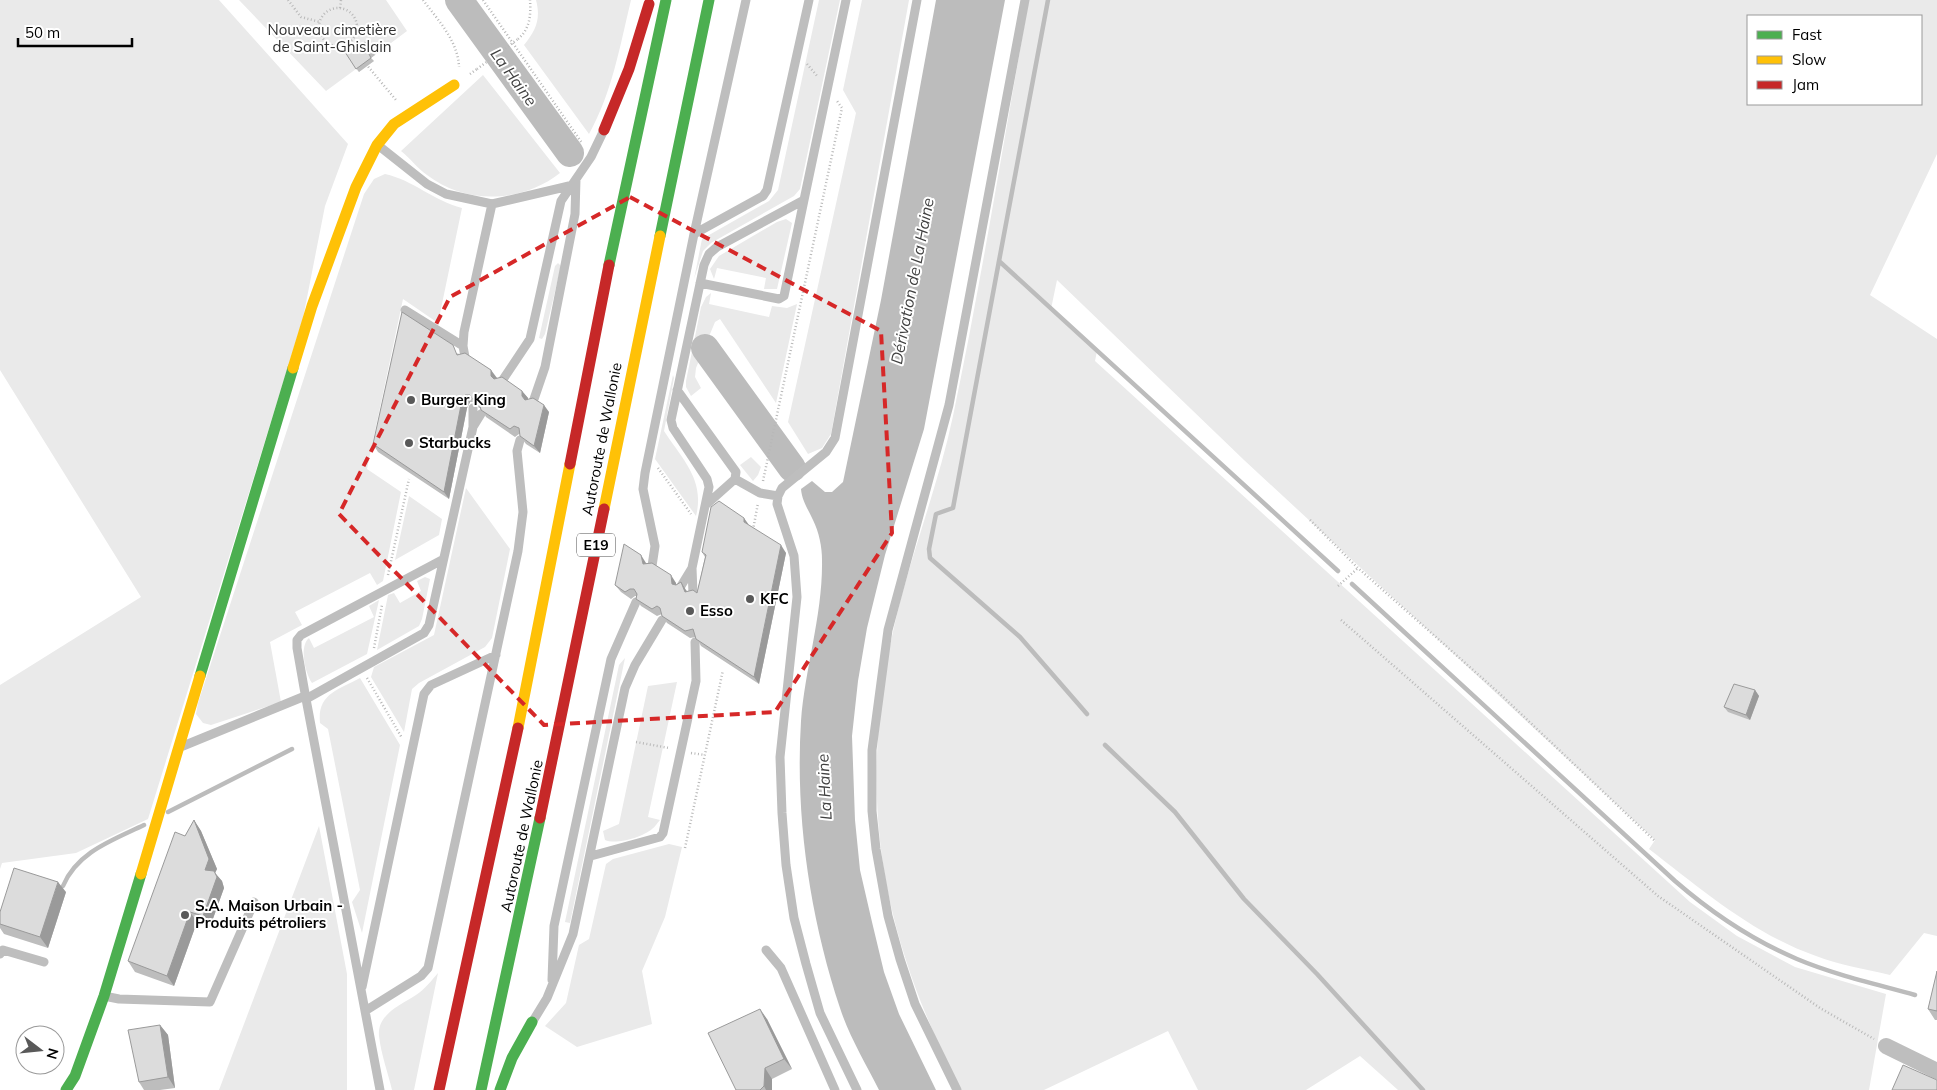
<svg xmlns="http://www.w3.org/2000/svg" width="1937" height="1090" font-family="Mulish,sans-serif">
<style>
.green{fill:#eaeaea;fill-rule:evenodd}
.water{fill:#bcbcbc}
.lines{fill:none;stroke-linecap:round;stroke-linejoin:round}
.stream{stroke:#bcbcbc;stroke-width:4.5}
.river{stroke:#bcbcbc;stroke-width:28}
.path{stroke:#b8b8b8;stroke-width:2.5;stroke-dasharray:1 2.5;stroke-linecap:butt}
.lane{stroke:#bebebe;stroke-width:9}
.street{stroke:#bebebe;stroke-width:16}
.fast{stroke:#4caf50;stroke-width:11}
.slow{stroke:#ffc107;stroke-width:11}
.jam{stroke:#c62828;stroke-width:11}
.path-bridge{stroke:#b8b8b8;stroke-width:2.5;stroke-dasharray:1 2.5;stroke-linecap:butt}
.wall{fill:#bdbdbd}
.shaded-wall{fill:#9a9a9a}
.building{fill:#dcdcdc;stroke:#9a9a9a}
.marked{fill:none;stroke:#d62828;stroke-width:4;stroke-dasharray:10 6;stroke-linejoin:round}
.poi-dot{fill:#595959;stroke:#fff;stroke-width:2}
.labels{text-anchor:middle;stroke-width:4;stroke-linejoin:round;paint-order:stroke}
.shield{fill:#fff;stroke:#4c4c4c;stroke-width:1}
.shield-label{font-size:14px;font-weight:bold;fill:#000}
.park-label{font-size:15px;fill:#2f2f2f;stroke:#fff}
.poi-label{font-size:15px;font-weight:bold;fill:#000;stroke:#fff;text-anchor:start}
.street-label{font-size:15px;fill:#000;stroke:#fff}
.water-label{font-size:16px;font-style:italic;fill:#404040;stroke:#fff}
</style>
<rect width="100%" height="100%" fill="#fff"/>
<!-- green -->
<path class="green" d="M0,0H219L348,144L325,206L303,318L148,819L76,853L2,863L0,869V685L141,597L0,370Z
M239,0H386L407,31L371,58L374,61L359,72L356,69L326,91Z
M536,0H631C620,46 612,93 589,134L524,45C536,30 541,19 536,0Z
M819,0H840L800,189L794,196L711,243L703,251L694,279L702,239L769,201L778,190Z
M862,0H909L831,434L822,448L808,454L788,422L856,113L843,90Z
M1029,0H1937V154L1870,295L1937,339V936L1924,933L1890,975C1865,969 1840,965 1816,956C1753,934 1701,889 1649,849L1655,840L1244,460L1057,280L1051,309L1097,351L1095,361L1690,902L1737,936L1795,967L1886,994L1869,1090H1398L1360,1056L1306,1090H1198L1168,1031L1044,1090H961C881,934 856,801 894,627C910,556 938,487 953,416C982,278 1004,138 1029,0ZM1748,16H1921V104H1748Z
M483,75L560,173C522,203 466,205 427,175C417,168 410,158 401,151Z
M385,174C413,180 434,201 462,208L438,323L403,299L367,469L401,492L383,581L377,585L370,573L295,612L302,625L270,642L281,702L211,725L203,723L196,714L198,703L364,194L374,179Z
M786,219L792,223L777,289H764L766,278L717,268L714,279L710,269L719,256L777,222Z
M558,263L561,266L545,334L542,339L539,338L555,266Z
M711,293L709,304L769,317L772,306L787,308L797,304L776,403L720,319L715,322L696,368L695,377L701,388L691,396L686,387V381L701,307L706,297Z
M673,375L674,378L664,431C683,460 705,480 696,516L655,459Z
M751,457L761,467L758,475L753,481L740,465Z
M466,488L510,549L492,638L485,647L419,683L412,689L404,732L371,677L374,667L434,635Z
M409,496L442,519L439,535L395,560Z
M425,577L430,579L422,619L419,626L377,650L388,595L394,593L400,603L421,591L417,581Z
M379,600L367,654L312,683C305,673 299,646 309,638L314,648L374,617L369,606Z
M625,658L570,923L565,922L619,665Z
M360,678L400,745L362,933L352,902L360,890L328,729L320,723C317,694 338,690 360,678Z
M677,682L648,817L660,820C657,823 655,827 652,829C643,837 616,845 605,840L603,831L619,824L648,686Z
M319,826L347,974V1090H219Z
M669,844L682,847L665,917L642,971L652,1024L577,1047L545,1026L566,1003L579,945L589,939L606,864L613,859Z
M438,973L414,1090H392C388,1073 381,1054 379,1036C377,1014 401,1005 416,995C425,989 431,981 438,973Z"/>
<!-- water -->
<path class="water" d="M936,0H1005L924,429L885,555L867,628L858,681L852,736L855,820L860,870L872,922L884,972L899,1014L936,1090H879C866,1064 849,1036 840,1008C810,917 795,817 801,721C805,668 823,614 822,560C822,547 819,532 813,520C808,509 802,501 801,489L812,481L825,492H832L843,482L881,300Z"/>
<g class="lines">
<!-- stream -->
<path class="stream" d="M1048,0L999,261L1338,571
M999,261L953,508L936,514L929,549L930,558L1020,637L1087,714
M1352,584L1675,881C1712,913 1752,940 1797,959C1835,975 1876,984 1915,995
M1105,745L1175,812L1244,899L1317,974L1423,1090
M168,812L292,749
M63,886C77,852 113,840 144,825"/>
<!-- river -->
<path class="river" d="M459,0L570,153
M705,348L792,468"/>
<!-- path -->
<path class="path" d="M288,0L301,17L320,22
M423,0C438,20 458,41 459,67
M483,0L582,143
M340,8L341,0
M319 27a19 19 0 1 1 38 0a19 19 0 1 1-38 0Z
M518,39C530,29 531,15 530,0
M366,64L396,100
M807,64L818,77
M470,74L477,69
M658,468L691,514
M763,481L842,108L837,101
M1310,520L1358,568L1499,693L1655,841
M753,530L758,503
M388,575L409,479
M1338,586L1358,568
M1341,620L1658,896L1820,1008L1874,1039
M374,648L382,605
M367,678L402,738
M636,742L669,748
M691,753L705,755
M685,848L723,670"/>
<!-- lane -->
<path class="lane" d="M379,146L427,184L446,194L492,204
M694,234L763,196L767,190L809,0
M700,283L779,299L784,296L804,200
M405,310L463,346
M465,357L463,346L464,332L492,204L569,186
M502,381L530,339L561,201L591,157L603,132
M677,390L736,472L735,479L707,504
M533,402L545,367L575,214L576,179
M473,426V408
M735,479L760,493L778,496
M652,566L655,546L643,489L645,473L694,234L746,0
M681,586L692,568
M693,594L692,568L709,487L707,479L673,428L671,420L704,265L709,254L717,247L804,200L846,0
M306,699L297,648V640L301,635L442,560
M183,746L305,696
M591,856L660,837L663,833L696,681L695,642
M766,950L781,968L835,1090
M0,954L3,950L44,962
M552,980L554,926L611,659L636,602
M362,987L424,694L431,685L496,655
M104,996L119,999L210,1002L254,902
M365,1011L421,976L428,968L518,551L523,512L517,451L520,440
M533,1021L547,998L573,934L625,688L635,665L662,620
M380,1090L306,699L424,633L429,625L473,427L481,414
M857,1090L820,1013L806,964L794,918L786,865L782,813L780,757L797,597L794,556L777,504L778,496L782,488L826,452L835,438L917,0
M957,1090L915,1004L900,959L888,916L876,849L872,811V750L888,630L949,405L1025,0"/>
<!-- street -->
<path class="street" d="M1886,1046L1937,1071"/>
<!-- fast -->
<path class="fast" d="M660,236L709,0
M609,265L666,0
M200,676L293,368
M66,1090L75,1076L104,996L141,874
M481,1090L540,818
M500,1090L512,1058L532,1022"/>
<!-- slow -->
<path class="slow" d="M293,368L312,306L356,187L377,145L394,124L454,85
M604,509L660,236
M518,728L570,464
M141,874L200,676"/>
<!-- jam -->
<path class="jam" d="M604,130L629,69L649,4
M570,464L609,265
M540,818L604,509
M439,1090L518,728"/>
<!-- path-bridge -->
<path class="path-bridge" d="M477,69L518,39"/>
</g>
<!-- wall -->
<path class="wall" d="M365,42L375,55L371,58L374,61L359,72L345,52Z
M458,353L459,355L497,378L522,391L528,398V400L549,412L540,453L526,444L520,436V434H519L515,437L486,417L481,408H479L475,402H470L467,408L449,499L378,452L373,444Z
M749,525L786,553L759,684L701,646L696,637L690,638L667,623L662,616V614L657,616L641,606L636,599V596H635L631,599L621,592L615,585L646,563L676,583V585L686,590L687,591L697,593L705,557L702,552Z
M1755,690L1759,696L1750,720L1728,712L1724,707Z
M194,820L201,831L217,869L215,873L222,881L224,888L210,927L197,922L174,986L135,972L128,961L185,836Z
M66,892L48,948L4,934L0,928V912Z
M1937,971V1020H1935L1928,1009Z
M767,1019L792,1069L772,1079V1090H736Z
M160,1025L168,1035L175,1088L160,1090H144L139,1082Z"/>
<!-- shaded-wall -->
<path class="shaded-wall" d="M491,370L497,378L496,383L491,376Z
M522,391L528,398L527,404L522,396Z
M465,395L470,402L467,408L449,499L444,492L462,400Z
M544,405L549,412L540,453L534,446Z
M744,518L749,525L744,522Z
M781,545L786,553L759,684L754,677Z
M641,555L646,563L649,571L643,564Z
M671,575L676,583L677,591L672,584Z
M681,582L686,590L690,599L685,592Z
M1755,690L1759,696L1750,720L1746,715Z
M194,820L201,831L217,869L215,873L222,881L224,888L210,927L203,916L205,870Z
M58,882L66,892L48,948L40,937Z
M190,912L197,922L174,986L167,976Z
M760,1009L767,1019L792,1069L784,1059Z
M160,1025L168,1035L175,1088L168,1077Z
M765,1068L772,1079V1090H766L764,1086Z"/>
<!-- building -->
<path class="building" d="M358,42L361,45L365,42L372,51L369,54L371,58L356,69L345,52Z
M402,312L453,345L457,355L465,353L491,370V376L494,379L502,377L522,391V396L525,400L533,398L544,405L534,446L520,436L519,428L514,426L510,429L481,410L479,402L474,401L470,395H465L462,400L444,492L373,444Z
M719,501L744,518V522L781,545L754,677L696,639L693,629L685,631L662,616L660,608L657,606L652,609L636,599L637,594L634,589H630L625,592L615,585L624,544L641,555L643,564L652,563L671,575L672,584L676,585L681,582L685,592L693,590L697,593L706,555L702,552L711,507Z
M1734,684L1755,690L1746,715L1724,707Z
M194,820L209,859L205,870L214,871L217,877L203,916L190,912L167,976L128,961L175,832L185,836Z
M14,868L58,882L40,937L0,924V912Z
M1937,971V1011L1928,1009Z
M760,1009L784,1059L765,1068L764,1086L760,1090H736L708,1033Z
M160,1025L168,1077L139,1082L128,1030Z
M1903,1065L1937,1080V1090H1892Z"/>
<!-- marked area -->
<path class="marked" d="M630,197L881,331L892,533L775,712L544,725L339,514L450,297Z"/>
<!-- markers -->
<g class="poi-dot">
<circle cx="411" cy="400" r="5"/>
<circle cx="409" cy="443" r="5"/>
<circle cx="750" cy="599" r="5"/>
<circle cx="690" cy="611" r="5"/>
<circle cx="185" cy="915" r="5"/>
</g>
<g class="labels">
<!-- shield labels -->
<rect class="shield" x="577" y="533.5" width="38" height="23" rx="4"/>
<g class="shield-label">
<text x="596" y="550">E19</text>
</g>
<!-- park labels -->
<g class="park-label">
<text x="332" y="35">Nouveau cimetière<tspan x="332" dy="17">de Saint-Ghislain</tspan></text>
</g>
<!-- poi labels -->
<g class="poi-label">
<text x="421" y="405">Burger King</text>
<text x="419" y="448">Starbucks</text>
<text x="760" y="604">KFC</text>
<text x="700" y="616">Esso</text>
<text x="195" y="911">S.A. Maison Urbain -<tspan x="195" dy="17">Produits pétroliers</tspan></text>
</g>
<!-- street labels -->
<g class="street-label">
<text transform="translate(602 439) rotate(-79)" y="5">Autoroute de Wallonie</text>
<text transform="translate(522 836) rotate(-78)" y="5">Autoroute de Wallonie</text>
</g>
<!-- water labels -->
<g class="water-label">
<text transform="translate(514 77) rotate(54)" y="6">La Haine</text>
<text transform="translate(912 281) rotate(-79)" y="6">Dérivation de La Haine</text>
<text transform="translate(824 787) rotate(-93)" y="6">La Haine</text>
</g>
</g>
<!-- legend -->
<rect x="1747" y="15" width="175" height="90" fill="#ffffff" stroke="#999999"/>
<rect x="1757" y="31" width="25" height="8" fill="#4caf50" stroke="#999999"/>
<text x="1792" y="40" font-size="15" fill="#000000">Fast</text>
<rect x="1757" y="56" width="25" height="8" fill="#ffc107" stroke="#999999"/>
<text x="1792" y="65" font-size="15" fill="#000000">Slow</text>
<rect x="1757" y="81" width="25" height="8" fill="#c62828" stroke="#999999"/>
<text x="1792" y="90" font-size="15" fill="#000000">Jam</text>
<!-- north arrow -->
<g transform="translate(40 1050) rotate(106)"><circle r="24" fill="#ffffff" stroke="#999999"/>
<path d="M0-4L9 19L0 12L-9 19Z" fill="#595959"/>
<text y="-8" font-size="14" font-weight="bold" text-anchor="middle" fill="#000000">N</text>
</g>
<!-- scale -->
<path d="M18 38v8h114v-8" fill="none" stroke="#000000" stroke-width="2.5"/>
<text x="25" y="38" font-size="15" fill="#000000" stroke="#ffffff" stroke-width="4" paint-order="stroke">50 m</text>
</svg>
